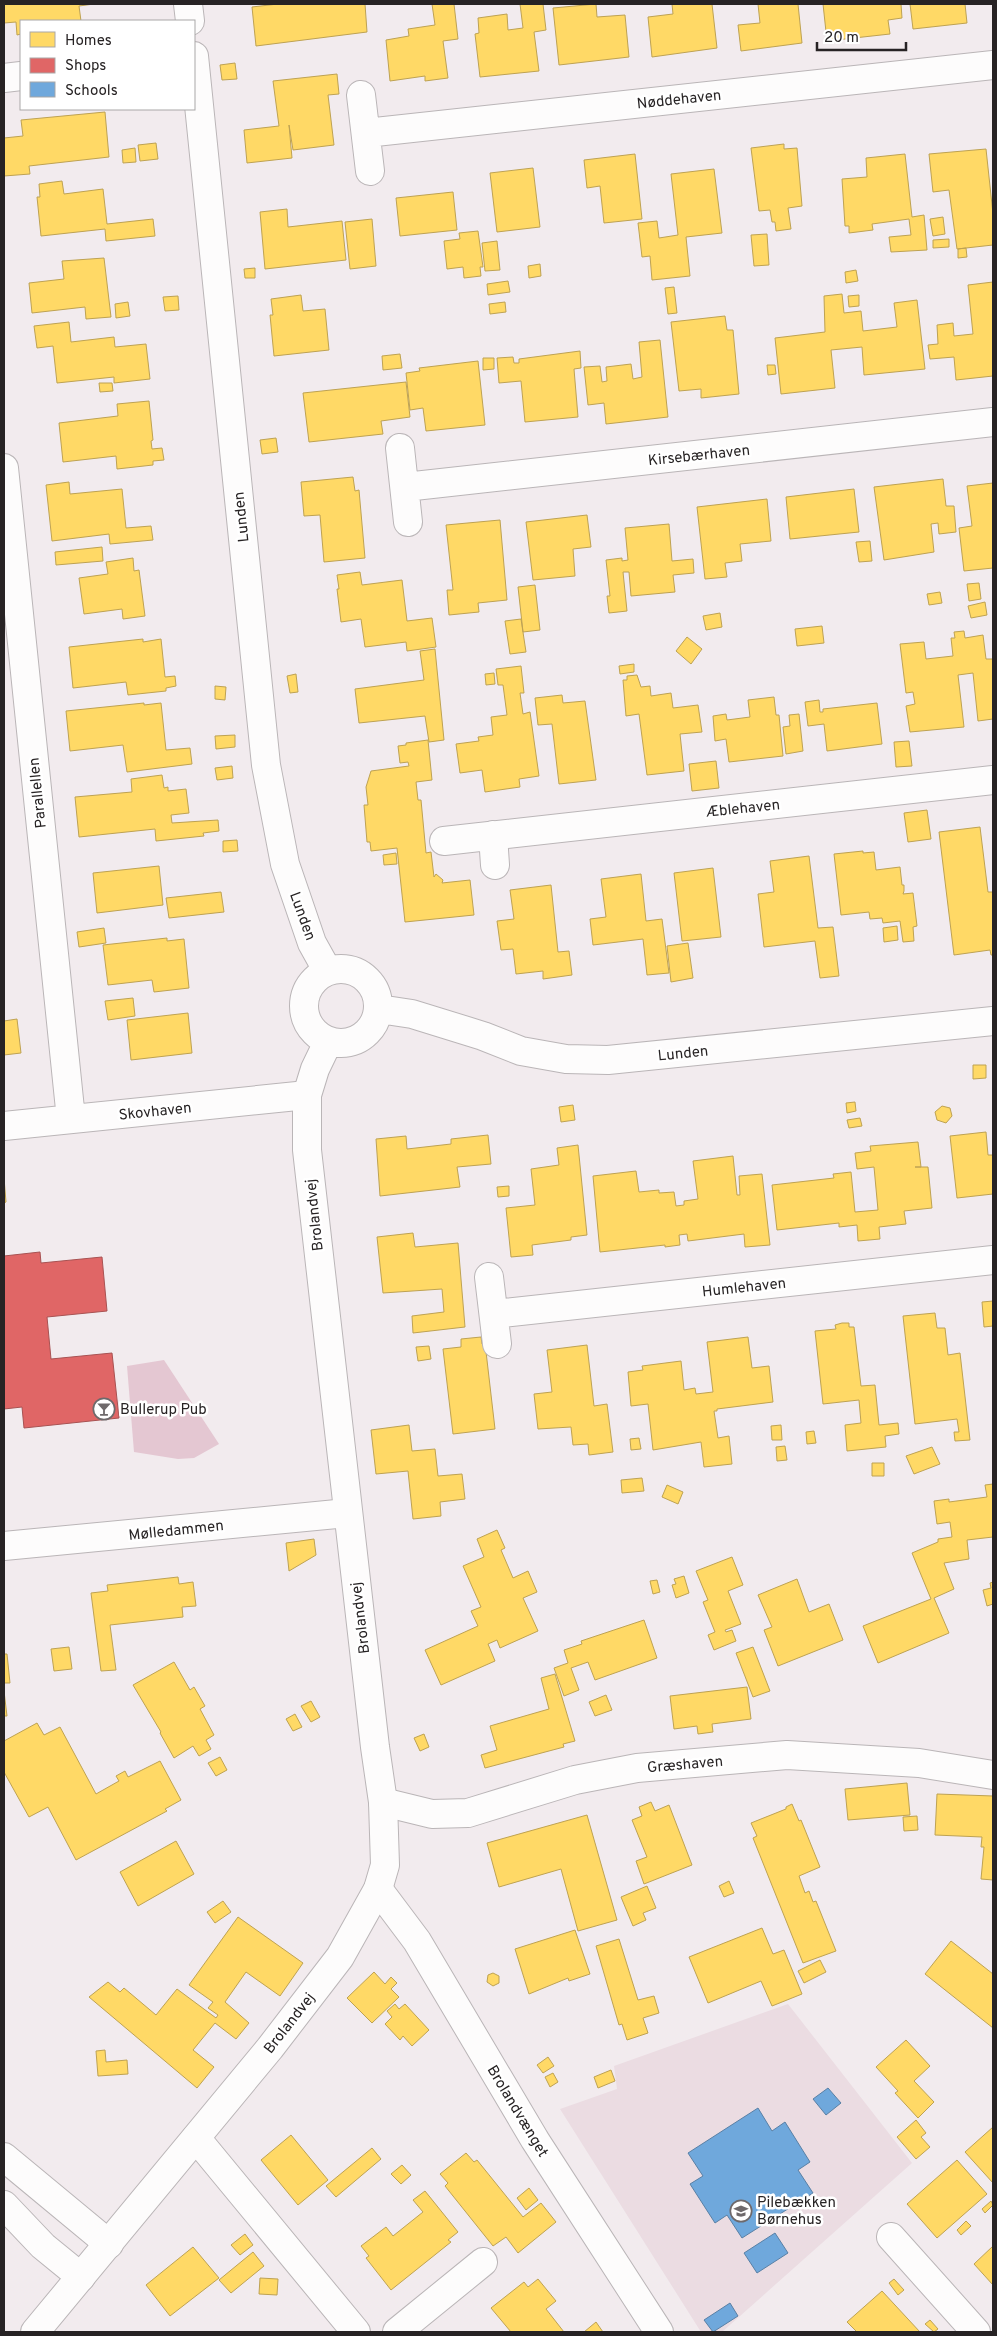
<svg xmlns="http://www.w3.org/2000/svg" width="997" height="2336" font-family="Overpass,sans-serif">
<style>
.built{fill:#ebdce2}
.green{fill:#e4c7d2}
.homes{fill:#ffd966;stroke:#bea252}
.shops{fill:#e06666;stroke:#a85252}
.schools{fill:#6fa8dc;stroke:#5980a5}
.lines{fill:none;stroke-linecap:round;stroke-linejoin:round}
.street-casing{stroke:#bab5b7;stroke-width:30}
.secondary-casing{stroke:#bab5b7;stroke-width:30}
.street{stroke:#fdfcfc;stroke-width:28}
.secondary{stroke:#fdfcfc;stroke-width:28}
.labels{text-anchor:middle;stroke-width:5;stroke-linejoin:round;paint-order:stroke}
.street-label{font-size:15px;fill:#272324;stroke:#fff}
.poi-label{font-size:15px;fill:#272324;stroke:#fff;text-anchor:start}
</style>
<rect width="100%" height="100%" fill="#f2ebee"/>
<!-- built -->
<path class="built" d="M788,2004L912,2163L722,2332H701L560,2109L617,2089L614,2066Z"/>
<!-- green -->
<path class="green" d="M164,1360L219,1444L194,1458L178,1459L134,1452L127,1366Z"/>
<!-- homes -->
<path class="homes" d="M4,4H94L79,6L81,21H21V34L17,35L16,22L4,23Z
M278,4H365L367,32L256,46L252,7Z
M432,4H454L458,39L443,41L448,78L425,81V76L390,81L386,40L409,36L408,29L435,25Z
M520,4H543L546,30L534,32L539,71L480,77L475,34L479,33L478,18L507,14L508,30L523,28Z
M596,4L597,17L625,15L629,57L559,65L553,8Z
M672,4H712L717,48L652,57L648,17L673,14Z
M758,4H798L802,43L741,51L738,25L760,23Z
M823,4H901L902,18L888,20L890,34L827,41Z
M910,4H965L967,23L913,29Z
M235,63L237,79L222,80L220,65Z
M337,74L339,94L328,95L334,145L293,150L289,125L292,158L247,163L244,130L279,126L273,81Z
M105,112L109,157L29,166L30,174L4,176V138L23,136L21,120Z
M156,143L158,159L140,161L138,145Z
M784,144V149L797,148L802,206L788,208L791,229L776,231L775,222H772L770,210L759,211L751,148Z
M135,148L136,162L123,163L122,150Z
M986,149L993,214V245L957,249L949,190L933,192L929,154Z
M635,154L642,219L604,223L600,186L587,188L584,160Z
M905,154L912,217L924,215L927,250L891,252L889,237L911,235L909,219L872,224L873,230L849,233V226H845L842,179L867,177L866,158Z
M533,168L540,227L497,232L490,173Z
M714,169L722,233L686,237L690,276L652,280L650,256L642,257L638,223L657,221L659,238L678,235L671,174Z
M62,181L64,194L103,189L107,224L153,219L155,236L106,241L105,229L41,236L37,197H40L39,184Z
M453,192L457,230L400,236L396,198Z
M287,209L288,227L342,221L346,260L265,269L260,212Z
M943,217L945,234L933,236L930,219Z
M372,219L376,266L350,269L345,222Z
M478,231L483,267H480L481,276L464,278L463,267L447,269L444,241L460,239L459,233Z
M767,234L769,265L754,266L751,235Z
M949,239V247L933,248V240Z
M497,241L500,270L485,271L482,243Z
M966,248L967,257L958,258V249Z
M104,258L111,317L86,319L85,307L32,313L29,283L64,279L62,261Z
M540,264L541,276L529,278L528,266Z
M255,268V278H245L244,269Z
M856,270L858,281L846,283L845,272Z
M508,281L510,292L488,295L487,284Z
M993,282V376L956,380L954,357L930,359L928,345L938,344L937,325L953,323L954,336L973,334L968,285Z
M674,287L677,313L668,314L665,288Z
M842,294L844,313L861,311L863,331L897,327L894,303L917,300L925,369L864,375L862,347L831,350L835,388L781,394L775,338L825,332L824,296Z
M301,295L303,311L325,309L329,350L274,356L270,315H273L271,299Z
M859,295V306L849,307L848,296Z
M178,296L179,310L165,311L163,297Z
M128,302L130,316L116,318L115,304Z
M505,302L506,312L490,314L489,304Z
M725,316L727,330H733L739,394L701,398V389L679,391L671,322Z
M69,322L71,342L114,337L115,347L146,344L150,379L114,383V377L57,383L53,346L37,348L34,326Z
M660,340L668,417L606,424L604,403L588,405L584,367L600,366L602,382L607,381L606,367L631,364L633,379L642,377L639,342Z
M580,351L581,368L574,369L578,417L525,422L521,381L499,383L497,358L513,357L514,363H519V359Z
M400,354L402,368L383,370L382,356Z
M483,358H494V369L483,370Z
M478,361L485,425L426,431L423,408L410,410L406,373L420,371L419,368Z
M767,365H775L776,374L768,375Z
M406,382L410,417L381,421L383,434L309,442L303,393Z
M99,383H112L113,391L100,392Z
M149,401L153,440L151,441L152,449L162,448L164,460L153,461V465L117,469L116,456L63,462L59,423L118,416L117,404Z
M276,438L278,452L262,454L260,440Z
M353,477L355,491L359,490L365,558L324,562L320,515L304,516L301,482Z
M943,479L946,506H954L956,532L939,534L938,523L931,524L934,552L884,560L874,487Z
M69,482L70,494L122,489L126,528L151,526L153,540L110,544L109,534L52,541L46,485Z
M993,483V568L964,571L959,528L972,526L967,486Z
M854,489L859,532L790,539L786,497Z
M767,499L771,541L740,544L742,561L725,563L727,577L705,579L697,507Z
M587,515L591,547L573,549L575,576L533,580L526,522Z
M500,520L507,600L478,603L479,612L449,615L447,590H453L446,525Z
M669,524L672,561L693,559L694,573L673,575L675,592L631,596L629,572H623L627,611L609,613L607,596H610L606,560L622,558V561L628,560L625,528Z
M870,541L872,561L859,562L856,542Z
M102,547L103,561L56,565L55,552Z
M133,558L134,571L139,570L145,616L123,619L122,609L84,614L79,578L108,574L106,562Z
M360,572L362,585L402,580L407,621L432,618L436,647L407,651L406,642L365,647L361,619L341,622L337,589H339L337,575Z
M979,583L981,599L969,601L967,584Z
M535,585L540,630L523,632L518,587Z
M940,592L942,603L929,605L927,594Z
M985,602L987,615L971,618L968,606Z
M720,613L722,627L706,630L703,616Z
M521,619L526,652L510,654L505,621Z
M822,626L824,643L797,646L795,629Z
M964,631L965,638L983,635L986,659H993V719L978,721L973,673L958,675L964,727L910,732L906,706L915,704L913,692L906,693L900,644L924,642L926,659L953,656L951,638H955L954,632Z
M687,637L702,649L691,664L676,651Z
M143,639V642L161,639L165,677L175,676L176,686L166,688V691L128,695L126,682L73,688L69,647Z
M435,649L444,740L429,742L425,716L359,723L355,689L424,680L420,651Z
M634,664V672L620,674L619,666Z
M521,666L524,693H520L523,714L530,712L539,776L519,779L520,787L485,792L482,770L460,773L456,744L479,741L478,737L493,735L491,717L507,715L503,685H498L496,669Z
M494,673L495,684L486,685L485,674Z
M296,674L298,692L290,693L287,676Z
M637,675L641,687L650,686L651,696L671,693L673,708L698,705L702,732L680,734L684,771L647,775L639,714L626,716L623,680H627V676Z
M215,686L226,687L225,700L215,699Z
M562,695L563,703L585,701L596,780L559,784L552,724L538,725L535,698Z
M774,697L776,715H779L783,756L729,762L726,739L715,741L713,716L726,714L727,720L750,717L748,700Z
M819,700L820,712H823V709L877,703L882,744L827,751L824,724L808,726L805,702Z
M144,703V705L161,703L166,750L190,748L192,764L127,772L123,745L70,751L66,711Z
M799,714L803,751L786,754L783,727L790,726L789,715Z
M235,735V747L216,749L215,736Z
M428,740L432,780L416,782L418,800H421L426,853L431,852L434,877L436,874L443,880L442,883L470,880L474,915L405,922L397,848L371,851L370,842H367L364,805H368L366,787L371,771L409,766L408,762L400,763L398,746L406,745V743Z
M909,741L912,766L896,767L894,742Z
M716,761L719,788L692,791L689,764Z
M232,766L233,778L217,780L215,768Z
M162,775L164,788L168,787V791L186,789L189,813L171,815L172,823L218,820L219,831L203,833L204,836L156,841L155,829L79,837L75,797L132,792L131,779Z
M927,810L931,839L908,842L904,813Z
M980,827L988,892H993V955H991L990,950L954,955L939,832Z
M237,840L238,851L223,852V841Z
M863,851V853L874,852L876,870L900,867L902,885H904V891L903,894L913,893L917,926L913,927L914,941L903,942L900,921L883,923L882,918L870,919L869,912L841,915L834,854Z
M396,853L397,864L384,865L383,855Z
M809,856L818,928L833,927L839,976L820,978L815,941L764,947L758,894L774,892L770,861Z
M159,866L163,905L97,913L93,873Z
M713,868L721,937L682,941L674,873Z
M641,874L646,921L662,919L669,973L647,975L643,939L593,945L590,919L606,917L601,879Z
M551,885L558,952L569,951L572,975L543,979V971L516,974L513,949L501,950L497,921L514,919L510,890Z
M221,892L224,912L169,918L166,898Z
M897,926L898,940L884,942L883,928Z
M104,928L106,943L79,947L77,932Z
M167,938V941L184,939L189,988L154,992L152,980L108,985L103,945Z
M688,943L693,978L671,982L667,946Z
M133,998L135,1016L108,1020L105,1001Z
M188,1013L192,1053L131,1060L127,1020Z
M17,1019L21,1053L4,1055V1021Z
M973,1065H986V1078L973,1079Z
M855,1102L856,1111L847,1113L846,1103Z
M573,1105L575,1120L561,1122L559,1107Z
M942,1106L950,1108L952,1116L946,1123L937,1120L935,1112Z
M860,1118L862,1126L849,1128L847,1120Z
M986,1132L988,1155H993V1194L957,1198L950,1136Z
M488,1135L491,1164L457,1167L460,1187L380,1196L376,1139L406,1136L407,1149L451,1144V1139Z
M918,1142L921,1167H915H928L932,1208L904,1211L906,1224L879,1227L880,1239L858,1241L857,1225L839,1227V1223L777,1230L772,1185L834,1178L833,1174L851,1172L855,1212L878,1210L874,1167L857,1169L855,1153L871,1151L870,1146Z
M578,1145L587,1235L571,1237V1240L532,1245L533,1255L511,1257L506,1208L535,1205L531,1169L559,1165L557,1148Z
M733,1156L737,1195H740L739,1176L762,1174L770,1245L745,1247L744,1234L688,1241L687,1234L679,1235L680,1245L665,1247V1245L600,1252L593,1176L636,1171L639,1192L659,1190V1193L674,1192L676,1206L684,1205V1201L698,1199L693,1161Z
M4,1178L6,1202L4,1203Z
M509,1186V1196L498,1197L497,1187Z
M413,1233L415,1247L458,1243L465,1327L413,1333L412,1316L444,1312L442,1289L383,1293L377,1237Z
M993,1301V1330V1326L984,1327L982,1302Z
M935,1313L937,1328H945L948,1355L960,1353L970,1440L955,1441L954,1432H959L957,1419L915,1424L903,1316Z
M842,1323H849V1327H854L861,1386L875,1385L879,1425L898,1423L899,1434L885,1436L886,1447L847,1451L845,1425L861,1423L859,1400L823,1404L815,1331L836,1329L835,1325Z
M481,1337L482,1344L485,1343L495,1429L453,1434L443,1349L461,1347V1339Z
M748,1337L752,1368L769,1366L773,1402L717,1409V1411H714L718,1438L729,1436L732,1464L704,1467L701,1442L653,1450L648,1404L631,1406L628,1372L643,1370L642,1366L681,1361L684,1390L695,1388L696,1394L713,1392L707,1342Z
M587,1345L594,1406L607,1404L613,1452L589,1455L588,1444L573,1445L571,1427L538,1429L534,1394L552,1392L547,1350Z
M429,1346L431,1359L418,1361L416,1347Z
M409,1425L412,1451L435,1449L438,1476L462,1474L465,1499L440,1502L441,1516L413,1519L408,1471L376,1474L371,1430Z
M781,1425L782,1440H772L771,1426Z
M814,1431L816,1443L807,1444L806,1432Z
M639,1438L641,1449L631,1450L630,1439Z
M785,1446L787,1460L777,1461L776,1447Z
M932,1447L940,1464L914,1474L906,1456Z
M872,1463H884V1476H872Z
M642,1478L644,1491L622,1493L621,1480Z
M993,1484V1537L967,1540L969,1559L944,1563L954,1589L934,1598L949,1633L878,1663L863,1626L931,1599L912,1553L938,1542V1539L952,1537L950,1522L937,1524L934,1501L949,1499V1502L987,1497L985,1485Z
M667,1485L683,1492L678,1504L662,1497Z
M497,1530L505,1548L501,1550L513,1578L528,1571L537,1592L523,1598L538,1631L500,1648L497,1640L488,1644L495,1661L441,1685L425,1650L478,1626L471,1611L481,1607L463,1566L484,1557L477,1539Z
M314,1539L316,1555L289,1571L286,1543Z
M732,1557L743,1585L728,1591L741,1624L725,1630L726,1632L732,1630L736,1641L714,1650L708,1635L715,1632L703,1602L708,1600L696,1571Z
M684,1576L689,1593L676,1598L672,1585L676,1584L674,1579Z
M178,1577L179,1584L193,1582L196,1606L182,1607L183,1617L110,1625L116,1670L101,1671L91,1593L108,1591L107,1585Z
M797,1579L809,1612L829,1604L843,1640L778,1666L764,1630L772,1627L758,1595Z
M657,1580L660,1592L653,1594L650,1581Z
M993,1582V1604L987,1606L983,1590L991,1588L990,1583Z
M644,1620L657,1658L595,1680L588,1662L571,1668L579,1690L564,1696L554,1668L568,1663L564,1650L582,1644L581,1641Z
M69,1647L72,1669L54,1671L51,1649Z
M753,1647L770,1691L753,1697L736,1653Z
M4,1654H7L10,1683H4Z
M174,1662L190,1690L194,1687L205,1706L200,1709L214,1735L206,1740L211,1749L199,1756L193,1746L174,1758L160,1733L161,1732L133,1685Z
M555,1674L575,1741L563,1744L564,1747L485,1768L481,1755L497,1750L490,1726L549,1709L541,1678Z
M747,1687L751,1719L712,1724L713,1732L698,1734L697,1726L674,1729L670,1696Z
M4,1691L7,1716H4Z
M606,1695L612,1710L595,1716L589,1702Z
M311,1701L320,1717L311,1722L301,1706Z
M295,1714L302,1727L293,1731L286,1719Z
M37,1723L44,1735L60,1727L96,1794L119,1781L116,1776L125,1771L128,1777L160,1761L181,1800L165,1809L167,1811L76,1860L48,1807L29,1817L4,1772V1741Z
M424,1734L429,1747L420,1751L414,1738Z
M220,1757L227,1770L216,1776L208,1763Z
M907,1783L910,1815L848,1820L845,1789Z
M937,1794L993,1796V1880L981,1879L984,1847H981L982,1837L935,1835Z
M651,1802L655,1811L669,1805L692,1865L644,1884L636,1861L647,1857L632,1820L642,1816L639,1807Z
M792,1804L799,1821L801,1820L820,1867L799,1876L805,1893L809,1891L813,1902L816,1901L836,1951L803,1963L753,1838L757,1836L751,1823L786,1809V1807Z
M587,1815L617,1920L578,1931L561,1869L499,1887L487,1843Z
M917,1816L918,1830L904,1831L903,1817Z
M176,1841L194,1874L138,1906L120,1872Z
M729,1881L734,1893L724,1897L719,1886Z
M647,1886L656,1908L643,1913L646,1920L633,1926L621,1897Z
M223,1901L231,1912L215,1923L207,1912Z
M238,1917L303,1963L280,1996L246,1972L225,2002L249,2023L236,2039L215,2023L193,2050L214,2067L197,2088L89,1997L108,1982L120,1992L124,1988L156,2015L177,1989L216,2018L218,2015L208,2008L213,2002L189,1985Z
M762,1928L773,1954L784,1950L802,1994L772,2006L761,1981L708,2003L689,1957Z
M575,1930L590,1974L569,1981L568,1978L529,1994L515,1949Z
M619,1939L638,2000L654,1996L659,2013L643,2018L648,2033L627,2040L622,2024L619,2025L596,1946Z
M951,1941L993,1974V2028L925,1974Z
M820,1960L826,1972L804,1983L798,1971Z
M374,1972L385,1984L391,1977L397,1983L391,1989L399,1997L372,2023L347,1998Z
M493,1973L499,1976V1983L493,1986L487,1982L488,1975Z
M395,2004L399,2009L405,2004L429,2030L412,2046L403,2036L400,2040L385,2024L392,2017L387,2011Z
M906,2040L930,2066L914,2081L934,2102L918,2118L895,2093L898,2091L876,2067Z
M105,2050L106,2062L127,2060L128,2074L98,2076L96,2051Z
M548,2057L554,2066L543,2073L537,2065Z
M611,2070L615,2081L598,2088L594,2077Z
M553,2073L558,2082L550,2087L545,2077Z
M916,2120L926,2133L921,2137L930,2147L916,2159L897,2137Z
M993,2127V2183L965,2152Z
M291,2135L328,2180L298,2205L261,2160Z
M372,2148L381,2159L336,2197L326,2186Z
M466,2153L474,2162L477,2160L523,2217L541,2203L556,2222L518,2253L506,2237L493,2246L445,2186L448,2183L440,2174Z
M957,2160L987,2194L937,2238L907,2204Z
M402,2165L411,2175L401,2184L391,2174Z
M529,2188L538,2200L526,2210L517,2198Z
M425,2191L458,2232L448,2240L451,2242L391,2290L366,2258L369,2256L361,2246L386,2227L393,2236L423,2212L413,2200Z
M991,2201L993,2205L985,2213L982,2209Z
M966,2221L971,2226L961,2235L957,2230Z
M245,2234L253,2245L240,2255L231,2245Z
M993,2246V2285L974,2264Z
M193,2247L219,2278L170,2316L146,2285Z
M253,2252L264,2266L231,2293L219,2280Z
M260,2278L278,2279L277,2295L259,2294Z
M538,2279L556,2301L546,2309L564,2332H511L491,2308L524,2282L528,2287Z
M894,2279L904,2290L898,2295L889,2283Z
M882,2291L920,2332H857L847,2322Z
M930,2320L938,2329L934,2332L925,2324Z
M596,2322L603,2332H584Z"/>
<!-- shops -->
<path class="shops" d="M40,1252L41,1263L102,1257L107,1311L47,1317L51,1359L112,1353L119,1418L24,1428L22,1407L4,1409V1256Z"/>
<!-- schools -->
<path class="schools" d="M828,2088L841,2103L826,2115L813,2099Z
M758,2108L772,2131L785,2122L810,2162L798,2170L813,2193L742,2238L727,2215L715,2223L690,2184L703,2176L688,2153Z
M775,2233L788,2253L757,2273L744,2253Z
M730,2303L738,2316L713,2332L704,2320Z"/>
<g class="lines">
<!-- street casing -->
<g class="street-casing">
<path id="street" d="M4,78L21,76
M361,95L370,171
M366,133L993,65
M400,448L408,522
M4,468L71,1119
M405,487L993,422
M493,835L495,865
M444,841L993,780
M4,1126L307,1095
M489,1277L497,1344
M494,1314L993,1260
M4,1546L347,1513
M383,1802L432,1814L468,1813L575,1780L637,1768L787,1755L919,1763L993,1775
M378,1889L417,1941L535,2140L659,2332
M196,2138L356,2332
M4,2157L109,2244
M4,2205L43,2246L81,2277
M891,2237L976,2332
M397,2332L483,2262"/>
</g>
<!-- secondary casing -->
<g class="secondary-casing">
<path id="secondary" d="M188,4L190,21
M194,56L266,765L285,864L312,943L327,970
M304 1006a37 37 0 1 1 74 0a37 37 0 1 1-74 0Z
M379,1009L412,1014L483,1036L521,1051L566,1059L608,1060L993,1021
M35,2332L270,2048L340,1957L378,1889L385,1865L383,1802L375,1747L307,1150V1095L315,1069L328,1042"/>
</g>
<!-- street -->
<use href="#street" class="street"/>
<!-- secondary -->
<use href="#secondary" class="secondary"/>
</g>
<!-- icons -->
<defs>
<g id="bar-ring" transform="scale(1.125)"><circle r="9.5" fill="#fff" stroke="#6e696b" stroke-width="1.5"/><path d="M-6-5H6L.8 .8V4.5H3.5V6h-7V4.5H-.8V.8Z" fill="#6e696b"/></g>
<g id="school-ring" transform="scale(1.125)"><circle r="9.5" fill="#fff" stroke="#6e696b" stroke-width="1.5"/><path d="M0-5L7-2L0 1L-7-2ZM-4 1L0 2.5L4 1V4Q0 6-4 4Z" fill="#6e696b"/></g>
</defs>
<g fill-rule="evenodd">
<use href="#bar-ring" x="104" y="1409"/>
<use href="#school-ring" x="741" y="2211"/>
</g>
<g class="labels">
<!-- street labels -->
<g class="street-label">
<text transform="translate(679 99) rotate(-6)" y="5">Nøddehaven</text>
<text transform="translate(699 455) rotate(-6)" y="5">Kirsebærhaven</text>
<text transform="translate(241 517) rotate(-96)" y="5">Lunden</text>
<text transform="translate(37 793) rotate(-96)" y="5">Parallellen</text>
<text transform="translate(743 808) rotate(-6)" y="5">Æblehaven</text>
<text transform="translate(303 916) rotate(70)" y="5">Lunden</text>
<text transform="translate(683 1053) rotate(-6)" y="5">Lunden</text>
<text transform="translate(155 1111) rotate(-6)" y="5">Skovhaven</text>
<text transform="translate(314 1215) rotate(-96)" y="5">Brolandvej</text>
<text transform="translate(744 1287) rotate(-6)" y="5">Humlehaven</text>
<text transform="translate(176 1530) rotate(-6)" y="5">Mølledammen</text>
<text transform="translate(360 1618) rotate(-97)" y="5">Brolandvej</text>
<text transform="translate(685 1764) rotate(-5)" y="5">Græshaven</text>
<text transform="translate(289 2023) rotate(-52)" y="5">Brolandvej</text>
<text transform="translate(518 2111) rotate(59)" y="5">Brolandvænget</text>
</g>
<!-- poi labels -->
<g class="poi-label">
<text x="120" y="1414">Bullerup Pub</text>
<text x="757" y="2207">Pilebækken<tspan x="757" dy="17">Børnehus</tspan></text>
</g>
</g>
<!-- border -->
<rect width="997" height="2336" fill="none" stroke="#272324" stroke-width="10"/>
<!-- legend -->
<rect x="20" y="20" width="175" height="90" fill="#ffffff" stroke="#a9a7a7"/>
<rect x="30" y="32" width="25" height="15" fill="#ffd966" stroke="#a9a7a7"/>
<text x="65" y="45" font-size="15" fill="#272324">Homes</text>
<rect x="30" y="58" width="25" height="15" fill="#e06666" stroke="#a9a7a7"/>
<text x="65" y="70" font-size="15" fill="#272324">Shops</text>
<rect x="30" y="82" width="25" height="15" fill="#6fa8dc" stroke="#a9a7a7"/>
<text x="65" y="95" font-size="15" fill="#272324">Schools</text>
<!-- scale -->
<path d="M817 42v8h89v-8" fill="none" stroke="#272324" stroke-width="2.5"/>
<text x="824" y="42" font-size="15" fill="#272324" stroke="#ffffff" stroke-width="4" paint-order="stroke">20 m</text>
</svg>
